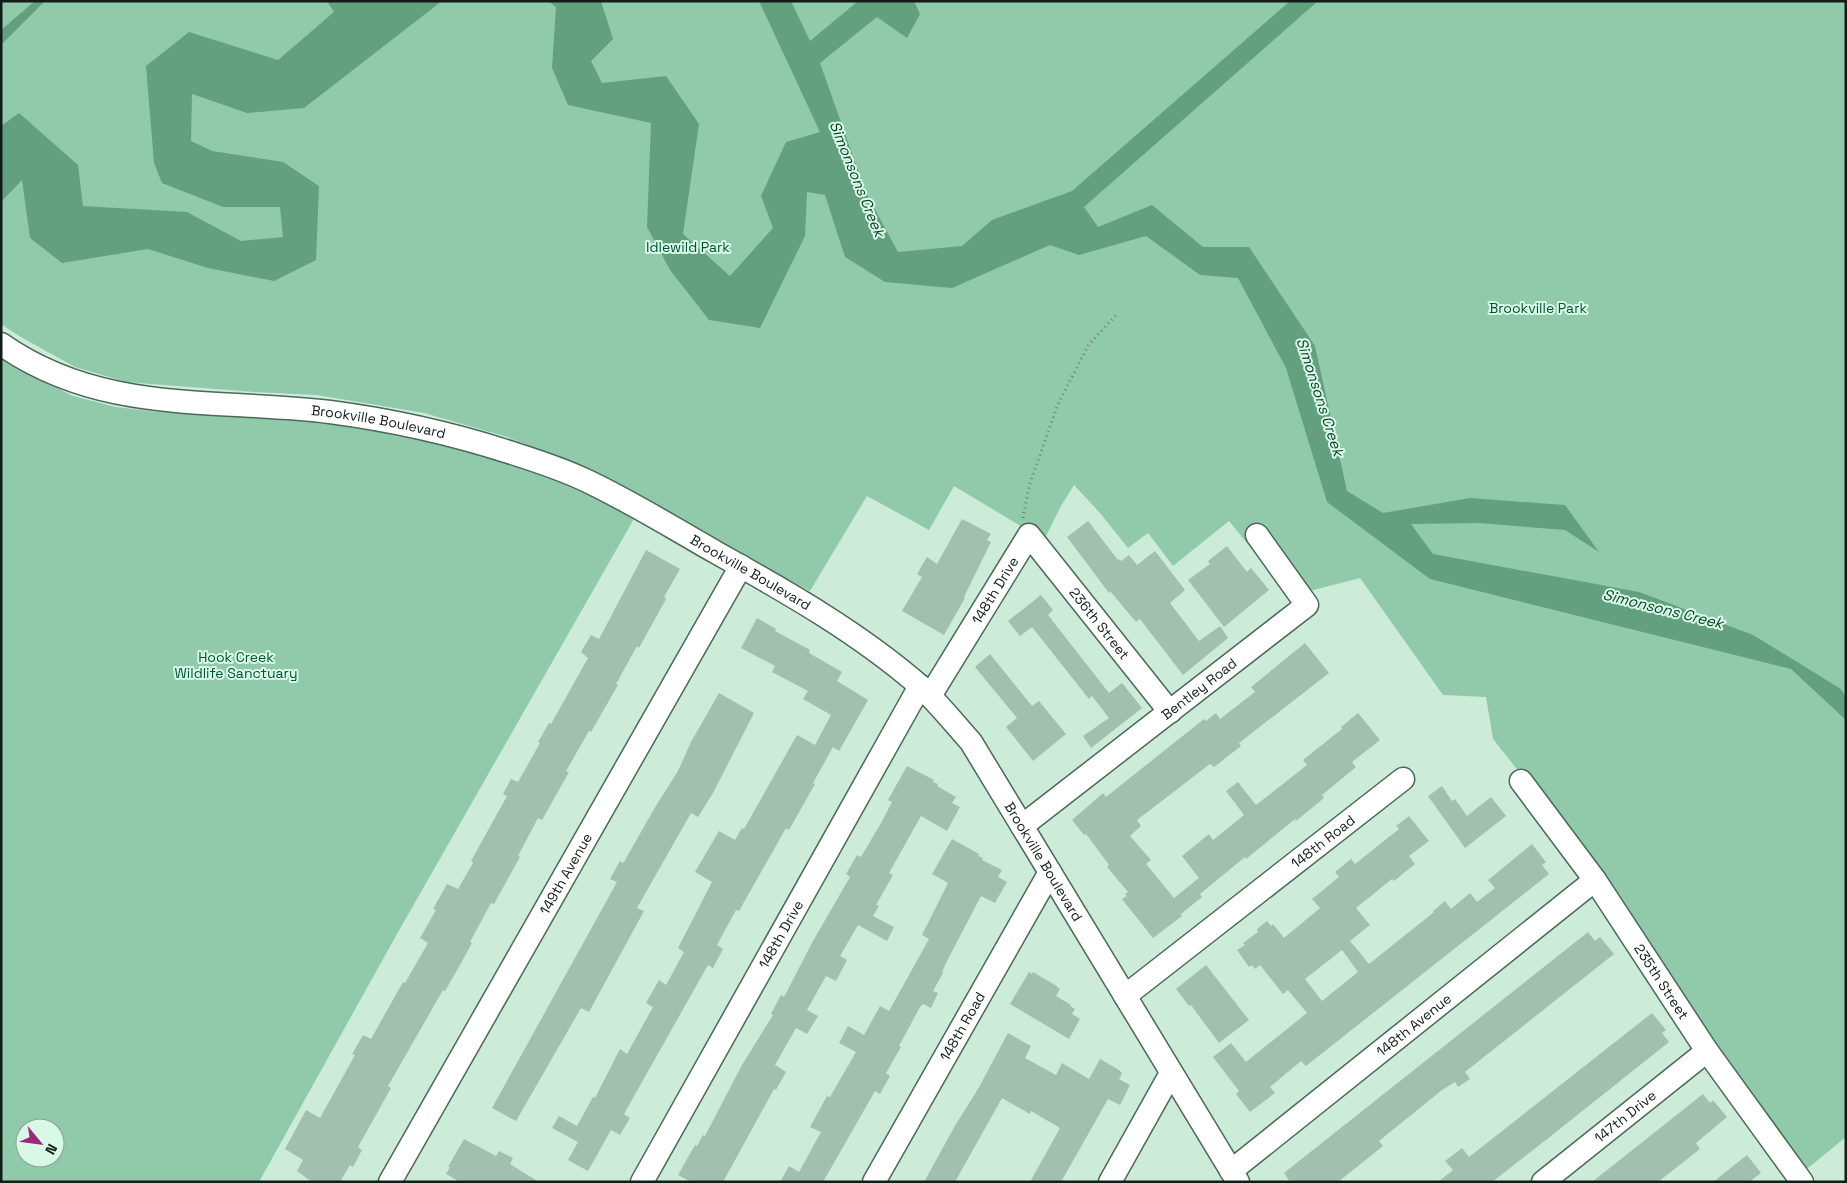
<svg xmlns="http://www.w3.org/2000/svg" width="1847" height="1183" font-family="'Space Grotesk',sans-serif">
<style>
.green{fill:#91caab;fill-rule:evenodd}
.water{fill:#62a080}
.building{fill:#a1c0af;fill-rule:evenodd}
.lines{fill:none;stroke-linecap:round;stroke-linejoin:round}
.minor-casing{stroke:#4b6858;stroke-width:25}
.path{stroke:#6d8275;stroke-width:3;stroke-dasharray:1 4;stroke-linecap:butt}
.minor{stroke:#fff;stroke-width:22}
.labels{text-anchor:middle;stroke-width:4;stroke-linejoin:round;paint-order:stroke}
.park-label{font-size:14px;fill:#005536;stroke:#d9f9e7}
.street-label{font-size:14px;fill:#121d17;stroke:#d9f9e7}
.water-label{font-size:15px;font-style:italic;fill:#083d27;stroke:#d9f9e7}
</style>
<rect width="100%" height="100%" fill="#ccecd9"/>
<!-- green -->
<path class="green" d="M1,1H1846V1137L1803,1172L1623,903L1493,739L1486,697L1443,695L1360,578L1306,592L1286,591L1229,521L1173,566L1148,533L1128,548L1100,513L1074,485L1061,506L1044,540L954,486L929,530L867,496L810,591L633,499L625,489L558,457L507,437L424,413L317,395L254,392L126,382L75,367L19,336L1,324Z
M1,357L29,374L73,396L116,407L157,412L238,415L346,425L445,443L545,475L635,517L397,934L259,1182H1ZM25,1128H55V1158H25Z"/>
<!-- water -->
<path class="water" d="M35,1H45L1,45V30Z
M327,1H442L304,108L247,113L192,94L191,141L212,151L283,162L319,186L316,260L274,281L208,268L148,249L62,263L30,238L22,180L1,202V126L19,113L78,165L83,206L187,212L241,241L283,237L280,207H223L162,183L154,163L146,66L189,32L278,60L334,12Z
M548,1H601L613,39L591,61L602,83L666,76L699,124L683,234L730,276L773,228L761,196L786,142L820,132L759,1H791L810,41L858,1H914L920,14L907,38L877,17L820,63L866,193L898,252L962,246L992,220L1072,191L1290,1H1318L1084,207L1098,227L1152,205L1203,247H1249L1315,346L1347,491L1383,513L1470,498L1565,505L1599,552L1565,530L1479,523L1411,524L1433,554L1639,592L1753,635L1841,689L1846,697V720L1791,669L1430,579L1327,502L1286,368L1238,278L1200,275L1146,236L1079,255L1050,245L952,288L885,282L845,257L825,195L807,192L805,236L760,328L709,320L670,270L647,227L651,123L568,105L552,68L556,7Z"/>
<!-- building -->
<path class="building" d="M962,519L991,534L987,540L991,542L964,597L965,598L944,635L902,611L922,577L917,574L927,557L937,564Z
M1088,521L1118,560L1119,559L1121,561L1129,555L1137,565L1155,551L1185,590L1170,603L1199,641L1220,626L1228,638L1183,675L1140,619L1136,622L1110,591L1109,593L1067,537Z
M1227,546L1247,572L1251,568L1269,590L1224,627L1188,580L1210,564L1208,561Z
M646,550L680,569L664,597L666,599L639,648L637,646L616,684L618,685L591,732L589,731L566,771L569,772L542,820L538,818L518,856L520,857L494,904L491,903L470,942L472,943L456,972L445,991L443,990L388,1086L391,1088L358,1147L362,1150L353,1167L350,1165L340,1182H312L297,1171L303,1160L285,1149L306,1110L320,1118L355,1055L352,1054L363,1035L371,1039L403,982L405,983L428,943L420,938L436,910L433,909L447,884L458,889L473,863L471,861L507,796L503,794L511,779L518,782L540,743L538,742L549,723L551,724L588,658L581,652L591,635L599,639Z
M1041,595L1053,610L1048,615L1109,693L1122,683L1142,708L1091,748L1083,736L1109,718L1092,696L1089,699L1032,627L1020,636L1008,621Z
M757,618L776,629L775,631L810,650L809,653L842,672L837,681L868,700L839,751L833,747L813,783L815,784L789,830L786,828L739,911L736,910L717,945L723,949L713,968L708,965L624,1114L630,1118L620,1135L611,1130L588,1171L568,1160L578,1142L552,1128L559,1116L577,1126L593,1097L595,1098L620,1049L627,1054L653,1007L646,1003L659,980L666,985L684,952L678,948L712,882L695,872L719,831L735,840L742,828L744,829L797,735L815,745L831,715L803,699L808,691L772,672L775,666L741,648Z
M1305,643L1329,673L1239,743L1241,746L1214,767L1210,764L1137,820L1141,826L1130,836L1151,860L1146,864L1174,898L1199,878L1182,856L1209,834L1213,840L1244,815L1226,791L1238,782L1256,805L1307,765L1303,760L1342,729L1341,727L1358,713L1380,740L1352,762L1356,767L1322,795L1324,798L1296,821L1295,819L1246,859L1245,857L1200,894L1202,897L1181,914L1182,916L1153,938L1122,899L1127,896L1125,894L1128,892L1107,867L1109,865L1086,834L1084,835L1072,820L1103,793L1106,797L1204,719L1206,721L1216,713L1220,719L1255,692L1251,687Z
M990,654L1032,706L1039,701L1066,734L1033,761L1006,727L1017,718L975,667Z
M719,693L754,713L713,793L698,817L691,813L637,908L644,911L589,1012L581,1008L516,1121L492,1108L617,882L610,879L620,861L623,863L624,862L654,809L678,771L691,742Z
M907,766L934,780L933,782L938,784L937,786L956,797L952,803L960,807L947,831L921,816L889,873L893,875L876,905L879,906L873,916L894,927L887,941L858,925L840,956L847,960L836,981L826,976L807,1010L818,1016L807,1034L796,1028L775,1065L786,1072L776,1090L774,1089L723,1182H691L678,1175L695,1145L697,1146L703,1135L705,1136L742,1065L773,1015L771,1014L781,995L784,997L813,941L850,877L846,874L857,855L861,857L881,823L892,802L888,800Z
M1442,786L1452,801L1455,799L1467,816L1491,797L1506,816L1465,848L1428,796Z
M1409,816L1429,841L1409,856L1415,864L1394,881L1392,879L1387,883L1356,908L1370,925L1350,941L1369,964L1434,912L1433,911L1445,901L1451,909L1470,893L1477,902L1495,888L1488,880L1532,844L1546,862L1542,865L1549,874L1306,1066L1301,1061L1270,1087L1275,1093L1250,1112L1236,1094L1239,1091L1213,1057L1231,1043L1246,1062L1307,1013L1288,990L1283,994L1260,965L1255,969L1252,965L1249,967L1237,950L1245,945L1243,943L1258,932L1257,929L1267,921L1271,926L1273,924L1284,938L1320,908L1312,899L1339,877L1335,872L1351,859L1355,864L1399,829L1396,826ZM1342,950L1358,972L1322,1001L1305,979Z
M952,839L979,854L978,856L983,858L982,860L1002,870L998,877L1007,882L995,903L981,896L946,963L942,972L943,973L933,991L938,993L931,1008L923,1004L920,1007L899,1046L901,1047L886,1073L890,1076L880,1094L875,1091L823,1182H780L789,1166L799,1172L821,1132L810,1127L827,1096L830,1097L856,1052L839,1043L848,1026L864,1035L880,1006L889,1011L929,939L922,935L948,883L932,874Z
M1588,932L1595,941L1600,937L1614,954L1465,1072L1470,1079L1458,1087L1455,1082L1442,1090L1379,1141L1383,1146L1338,1182H1290L1284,1173Z
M1206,965L1249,1020L1219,1043L1191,1005L1189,1006L1176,989Z
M1029,972L1032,974L1033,972L1055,985L1060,989L1056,996L1071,1005L1070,1006L1075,1009L1072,1014L1080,1019L1069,1039L1010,1004Z
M1652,1013L1666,1030L1662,1033L1669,1042L1551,1136L1492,1182H1438L1453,1170L1445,1161L1462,1148L1469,1157Z
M1008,1033L1031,1046L1025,1058L1056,1075L1062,1063L1089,1079L1100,1059L1119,1070L1122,1073L1119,1079L1130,1085L1120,1105L1108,1099L1061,1182H1030L1060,1128L1031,1111L1030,1114L1002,1098L955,1182H924L956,1124L978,1089Z
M1703,1094L1710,1103L1713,1100L1727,1117L1696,1143L1700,1149L1658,1182H1592Z
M464,1139L496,1156L499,1151L513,1158L510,1164L539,1182H460L446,1174L450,1167H448Z
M1747,1155L1761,1173L1749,1182H1713Z"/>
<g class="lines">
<!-- minor casing -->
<g class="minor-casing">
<g id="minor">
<path id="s1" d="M1,344C102,415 215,398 330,412C391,420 450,433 509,452C534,460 560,468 585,480C630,501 673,528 717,553C787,592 859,633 920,686C938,703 954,723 971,742L1238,1182"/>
<path id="s2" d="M930,696L1029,535L1170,712"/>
<path id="s3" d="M1521,781L1595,880L1707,1051L1802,1182"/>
<path id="s4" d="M1022,826L1307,605L1257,535"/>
<path id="s5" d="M1125,996L1403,779"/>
<path id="s6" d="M1231,1171L1595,880"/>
<path id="s7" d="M390,1182L741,566"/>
<path id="s8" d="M642,1182L920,686"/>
<path id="s9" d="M874,1182L1050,872"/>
<path d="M1110,1182L1171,1073"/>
<path id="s10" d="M1543,1182L1707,1051"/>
</g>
</g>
<!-- path -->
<path class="path" d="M1023,518V516L1030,483L1058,404L1089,344L1118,313"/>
<!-- minor -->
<use href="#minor" class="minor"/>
</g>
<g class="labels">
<!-- park labels -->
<g class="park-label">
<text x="688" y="252">Idlewild Park</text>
<text x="1538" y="313">Brookville Park</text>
<text x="236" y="662">Hook Creek<tspan x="236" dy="16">Wildlife Sanctuary</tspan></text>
</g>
<!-- street labels -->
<g class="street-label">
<text dy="5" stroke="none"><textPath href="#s1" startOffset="390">Brookville Boulevard</textPath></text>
<text dy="5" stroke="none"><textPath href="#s1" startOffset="795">Brookville Boulevard</textPath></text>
<text dy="5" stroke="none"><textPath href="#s2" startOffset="124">148th Drive</textPath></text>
<text dy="5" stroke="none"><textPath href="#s2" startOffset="302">236th Street</textPath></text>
<text dy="5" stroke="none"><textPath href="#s4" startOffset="224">Bentley Road</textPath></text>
<text dy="5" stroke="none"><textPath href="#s5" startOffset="251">148th Road</textPath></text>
<text dy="5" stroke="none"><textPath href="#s1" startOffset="1215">Brookville Boulevard</textPath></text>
<text dy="5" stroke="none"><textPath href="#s7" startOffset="355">149th Avenue</textPath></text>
<text dy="5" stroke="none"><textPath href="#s8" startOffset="284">148th Drive</textPath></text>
<text dy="5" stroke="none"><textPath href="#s3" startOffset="245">235th Street</textPath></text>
<text dy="5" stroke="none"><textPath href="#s6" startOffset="234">148th Avenue</textPath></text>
<text dy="5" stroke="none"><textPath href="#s9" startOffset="179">148th Road</textPath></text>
<text dy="5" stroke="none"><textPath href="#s10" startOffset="105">147th Drive</textPath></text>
</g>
<!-- water labels -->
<g class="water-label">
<text transform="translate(857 179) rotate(68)" y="5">Simonsons Creek</text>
<text transform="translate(1320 397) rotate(72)" y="5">Simonsons Creek</text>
<text transform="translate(1663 609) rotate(14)" y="5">Simonsons Creek</text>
</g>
</g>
<!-- border -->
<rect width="1847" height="1183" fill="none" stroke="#121d17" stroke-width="5"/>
<!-- north arrow -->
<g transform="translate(40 1143) rotate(119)"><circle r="24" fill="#d9f9e7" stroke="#89a194"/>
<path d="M0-4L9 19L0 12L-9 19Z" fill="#9e267f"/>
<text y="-8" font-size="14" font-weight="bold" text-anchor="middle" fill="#121d17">N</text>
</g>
</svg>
